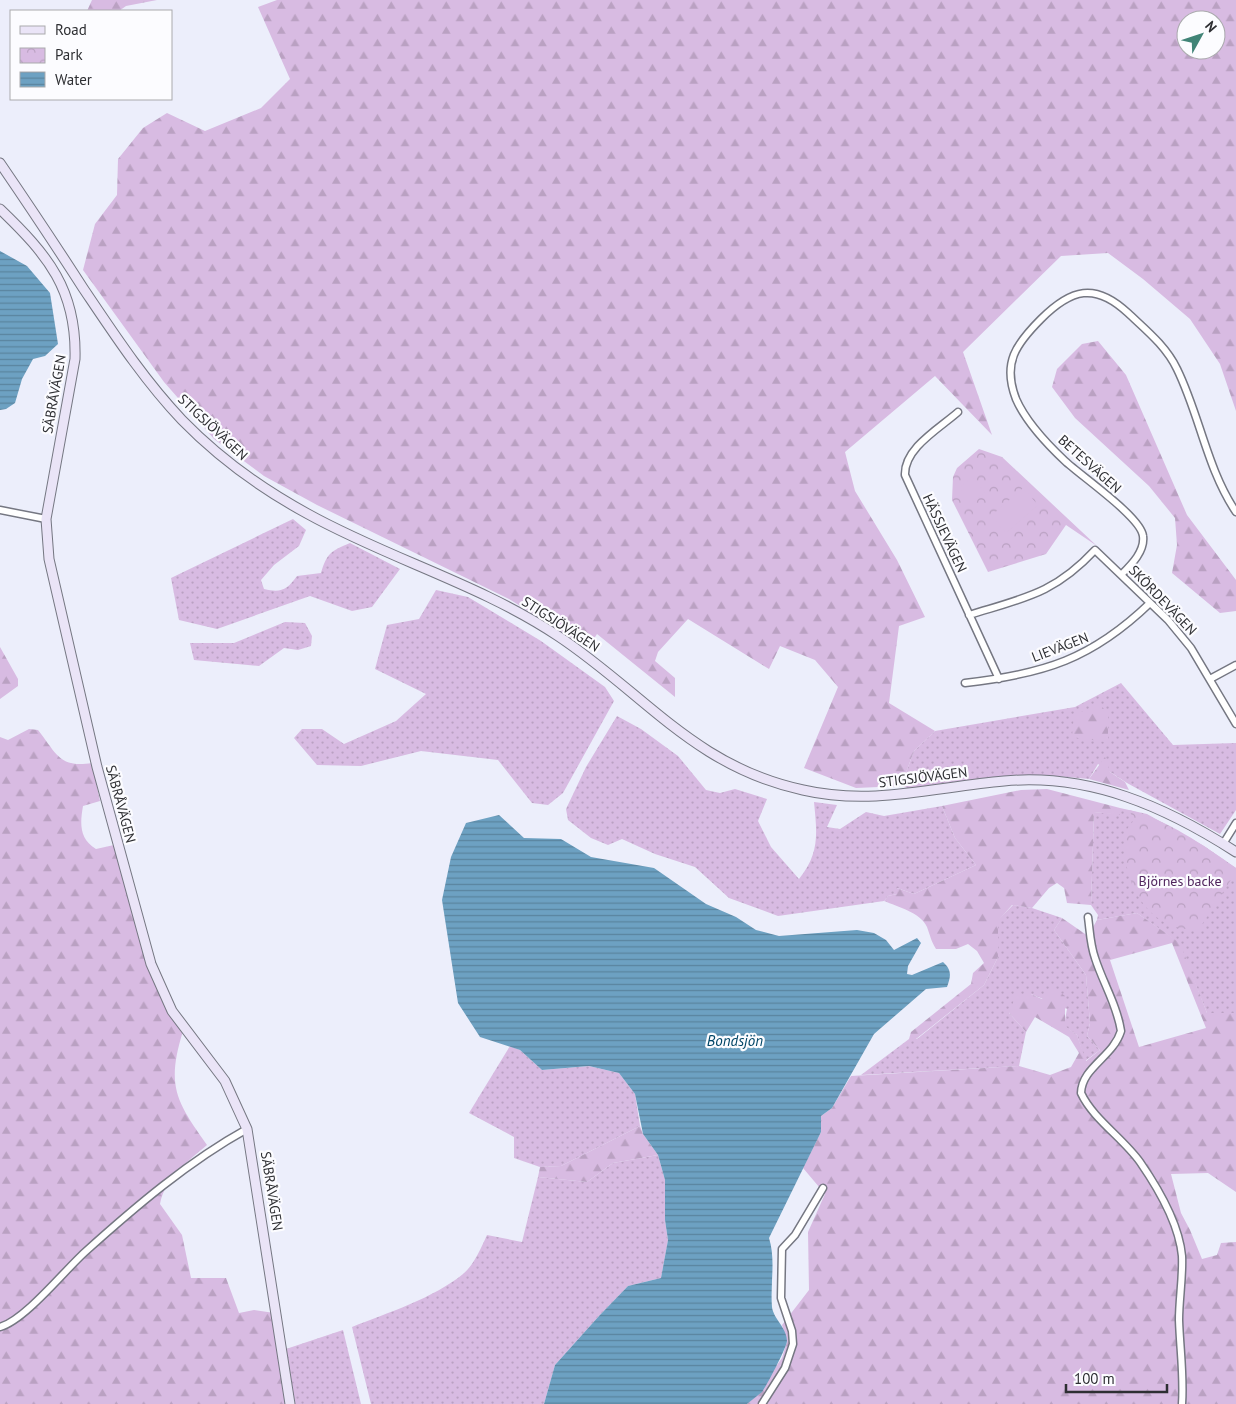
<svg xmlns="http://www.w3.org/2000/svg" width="1236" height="1404" font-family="'PT Sans',sans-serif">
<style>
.grass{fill:url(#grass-dots)}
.forest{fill:url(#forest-firs);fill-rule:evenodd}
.park{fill:url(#park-crowns)}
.pitch{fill:#d8bbe2}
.water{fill:url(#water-rules)}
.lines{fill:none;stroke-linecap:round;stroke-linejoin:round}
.minor-casing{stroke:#757782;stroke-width:9}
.secondary-casing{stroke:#757782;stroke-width:11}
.minor{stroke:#fff;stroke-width:6}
.secondary{stroke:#eae4f7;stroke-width:9}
.labels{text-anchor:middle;stroke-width:4.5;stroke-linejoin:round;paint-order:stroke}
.street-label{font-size:14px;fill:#2e2f33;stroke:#fcfcff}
.park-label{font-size:14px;fill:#51265e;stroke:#fcfcff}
.water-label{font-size:15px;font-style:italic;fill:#004566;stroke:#fcfcff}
</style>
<defs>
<pattern id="grass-dots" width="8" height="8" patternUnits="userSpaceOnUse" patternTransform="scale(1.25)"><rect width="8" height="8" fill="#d8bbe2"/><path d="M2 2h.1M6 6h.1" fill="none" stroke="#baa1c2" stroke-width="1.8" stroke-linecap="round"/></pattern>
<pattern id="forest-firs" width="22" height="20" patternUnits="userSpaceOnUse" patternTransform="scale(1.25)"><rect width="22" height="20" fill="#d8bbe2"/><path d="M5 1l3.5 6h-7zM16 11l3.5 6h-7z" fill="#baa1c2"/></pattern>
<pattern id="park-crowns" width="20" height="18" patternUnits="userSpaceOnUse" patternTransform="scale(1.25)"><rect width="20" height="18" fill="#d8bbe2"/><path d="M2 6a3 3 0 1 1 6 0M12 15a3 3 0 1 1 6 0" fill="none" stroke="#baa1c2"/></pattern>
<pattern id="water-rules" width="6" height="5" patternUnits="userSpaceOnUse" patternTransform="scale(1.25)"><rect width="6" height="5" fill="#6da1c2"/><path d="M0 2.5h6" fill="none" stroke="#5a849e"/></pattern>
</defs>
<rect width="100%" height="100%" fill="#eceefb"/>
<!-- grass -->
<path class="grass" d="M293,519L306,530L299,546L274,565L261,580L264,589C281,593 287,590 297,576L321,573C327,553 331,551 350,543L400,569L372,607L352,611L310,596L217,629L179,620L171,578Z
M436,590L468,597L541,641L605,687L614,701L563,793L548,805L532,803L498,760L421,751L361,766L317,765L294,738L302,729H322L344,744L396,721L426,694L375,669L387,625L419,619Z
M285,622L305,623L312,636L311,646L298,650L284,648L259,666L194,660L190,643H234Z
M1121,683L1173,745L1236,743V810L1220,834L1127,783L1098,764L1089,779L1045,775L914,790L901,786L914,751L935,731L1075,707Z
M617,716L641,729L678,756L706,790L720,793L735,789L767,799L758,821L771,847L799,879C820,853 817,833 814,802L837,805L827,827L840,829L866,812L884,816L942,806L955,838L976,865L914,894L897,888V894L888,896L884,901L778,916L729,898L695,867L655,854L622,839L608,845L591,838L568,820L566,809L586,767Z
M1120,808L1147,814L1204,846L1236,868V1013H1207L1179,943L1137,913L1097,920L1098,915L1091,905L1094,812L1119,814Z
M1013,905L1032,908L1062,918L1054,930L1086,975L1090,1023L1087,1036L1100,1050L1085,1061L1077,1035L1064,1026L1067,1009L1031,994L1009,1013L1026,1032L1019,1066L861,1075L909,1039H917L984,985L998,957L997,921Z
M510,1046L520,1050L542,1070L589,1066L619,1073L635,1094L640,1126L561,1166L540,1167L514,1158V1137L469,1113Z
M658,1155L665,1180V1220L668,1240L661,1278L628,1286L599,1316L555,1365L544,1404H371L352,1327C387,1313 434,1298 463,1274C474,1265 481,1248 487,1235L522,1242L538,1177L587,1182L613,1163Z
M343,1330L361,1404H295L286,1349Z"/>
<!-- forest -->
<path class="forest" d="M92,0H157L126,6L119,11H87Z
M277,0H1236V411L1220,364L1190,319L1143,279L1108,253L1061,256L963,352L992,435L935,376L845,452L855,491L897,560L925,617L899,626L889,703L935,731L914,751L901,786L856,788L804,768L838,687L815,660L780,646L769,669L688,619L658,652L655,661L675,678V697L597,634L588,648L509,599L317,505L264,476L214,439L164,382L83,270L95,224L117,195L118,159L143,128L167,113L205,131L261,108L290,79L258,7ZM1186,20H1216V50H1186Z
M1098,341L1126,375L1187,515L1236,580V611L1220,613L1172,573L1177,545L1175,518L1149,486L1075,418L1052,387L1057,369L1082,344Z
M0,647L18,679V686L0,699Z
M1095,706H1102L1108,716V739L1106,742L1072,737L1074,715Z
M29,729L38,730C57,754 59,768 92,763L100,801L83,806C80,823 79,839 96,849L114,845L149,971L162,999L183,1031C166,1086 176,1101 207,1145C187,1162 165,1178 160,1204L182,1235L191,1278H226L239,1313L254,1310L281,1314L295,1404H0V737L8,740Z
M1105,757L1110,772L1125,782L1129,790L1089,779Z
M1047,789L1120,808V815L1094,812L1091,905L1067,903L1064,888L1057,883L1049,888L1032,908L1012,905L998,921V957L984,985L916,1039H909L911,1032L971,984L973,973L984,963L977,951L968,944L956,949H936C931,941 930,935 927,927C920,912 898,907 884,901L888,896L897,894V888L914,894L976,865L955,838L942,806L1021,790Z
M1137,913L1180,943L1207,1013H1236V1192L1208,1173L1171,1174L1181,1213L1190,1230L1202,1259L1217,1255L1221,1243L1236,1242V1404H747L763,1390L769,1376L782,1358L787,1341L782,1325L809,1290L808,1232L825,1194L803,1168L821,1132V1116L832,1108L851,1076L1019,1066L1050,1075L1071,1067L1079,1053L1069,1037L1035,1017L1026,1032L1009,1013L1016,995L1031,994L1042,999L1054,988L1065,996V1026L1077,1035L1086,1061L1100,1050L1087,1036L1090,1023L1086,975L1054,930L1062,918L1088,936L1097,920ZM1172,943L1206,1028L1139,1047L1110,960Z
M640,1126L643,1134L658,1155L613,1163L587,1182L538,1177L540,1167L561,1166Z"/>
<!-- park -->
<path class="park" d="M979,449L1002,457L1097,546L1066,525L1046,554L988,572L952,500L953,477L957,468Z
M1129,810C1168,820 1203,845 1236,868V872L1199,929C1161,933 1135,903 1127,868C1125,857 1125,844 1124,833L1134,820Z"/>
<!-- pitch -->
<path class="pitch" d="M972,477L985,492L972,504L959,488Z
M1023,488L1038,505L1006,533L991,516Z"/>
<!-- water -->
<path class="water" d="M0,251L27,266L50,293L58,344L45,356L33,359L22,379L15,403L6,409L0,410Z
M499,815L524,838L561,839L591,857L654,868L706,904L736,917L756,930L779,936L857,930L874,933L886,940L894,950L917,938L921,943L908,966L907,974L912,975L943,962C952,970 951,976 947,987L926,989L874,1034L832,1108L821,1116V1132L769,1238C776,1260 770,1284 772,1307C773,1318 787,1328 787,1341C787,1347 766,1387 762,1392C757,1396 752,1400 747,1404H544L555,1365L599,1316L628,1286L661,1278L668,1240L665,1220V1180L658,1155L643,1134L635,1094L619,1073L589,1066L542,1070L520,1050L480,1037L458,1003L442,900L451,857L466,823Z"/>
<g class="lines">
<!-- minor casing -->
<g class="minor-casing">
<path id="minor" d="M958,412C940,428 904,448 905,475L999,679
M0,510L46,519
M1122,574C1132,564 1145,551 1143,536C1141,517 1081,476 1065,461C1047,444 1026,422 1016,399C1002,363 1016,344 1041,319C1071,289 1095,282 1128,313C1146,330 1166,346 1177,369C1200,416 1207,469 1236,512
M969,615C1024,598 1054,594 1095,550L1168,620L1191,648L1236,724
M1210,679L1236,665
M965,683C1044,674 1092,659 1150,603
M1223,844L1236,823
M1088,917C1090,931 1090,944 1095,958C1103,983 1117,1005 1121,1031C1113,1057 1082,1067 1081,1093C1093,1119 1123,1138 1140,1162C1158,1188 1179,1224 1182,1256C1183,1277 1179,1299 1179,1320C1180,1349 1184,1376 1182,1404
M0,1327C25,1320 64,1271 85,1252C135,1207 189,1161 247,1129
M762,1404L785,1368L793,1344L792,1331L781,1298L782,1249L795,1235L823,1188"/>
</g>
<!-- secondary casing -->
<g class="secondary-casing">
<path id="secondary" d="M0,163C28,204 56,246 83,288C114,334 144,380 182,420C219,458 262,489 308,514C389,559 480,584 558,636C644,693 695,767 803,790C872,806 935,787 1004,781C1090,773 1166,807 1236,852
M0,209C48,255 77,290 75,359L46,519L49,559L97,767L151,964L172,1011L225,1081L247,1129L290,1404"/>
</g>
<!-- minor -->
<use href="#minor" class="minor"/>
<!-- secondary -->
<use href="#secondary" class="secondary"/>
</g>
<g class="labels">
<!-- street labels -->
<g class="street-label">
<text transform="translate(54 394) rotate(-80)" y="5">SÄBRÅVÄGEN</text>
<text transform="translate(213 427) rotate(43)" y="5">STIGSJÖVÄGEN</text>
<text transform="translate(1090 464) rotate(42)" y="5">BETESVÄGEN</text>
<text transform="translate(945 533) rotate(65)" y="5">HÄSSJEVÄGEN</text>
<text transform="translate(1163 600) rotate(46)" y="5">SKÖRDEVÄGEN</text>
<text transform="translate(561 624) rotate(33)" y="5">STIGSJÖVÄGEN</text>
<text transform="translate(1060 647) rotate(-21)" y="5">LIEVÄGEN</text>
<text transform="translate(923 777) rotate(-7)" y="5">STIGSJÖVÄGEN</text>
<text transform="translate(121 804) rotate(75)" y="5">SÄBRÅVÄGEN</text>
<text transform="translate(272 1191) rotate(81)" y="5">SÄBRÅVÄGEN</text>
</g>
<!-- park labels -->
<g class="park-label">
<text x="1180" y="886">Björnes backe</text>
</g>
<!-- water labels -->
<g class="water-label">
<text x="735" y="1046">Bondsjön</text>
</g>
</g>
<!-- legend -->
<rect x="10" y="10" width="162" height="90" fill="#fcfcff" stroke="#aaaaad"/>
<rect x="20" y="26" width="25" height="8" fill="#eae4f7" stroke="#aaaaad"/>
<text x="55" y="35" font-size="15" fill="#2e2f33">Road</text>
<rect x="20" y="48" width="25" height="15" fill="url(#park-crowns)" stroke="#aaaaad"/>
<text x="55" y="60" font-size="15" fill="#2e2f33">Park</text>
<rect x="20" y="72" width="25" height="15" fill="url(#water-rules)" stroke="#aaaaad"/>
<text x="55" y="85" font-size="15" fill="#2e2f33">Water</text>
<!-- north arrow -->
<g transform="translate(1201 35) rotate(50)"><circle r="24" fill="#fcfcff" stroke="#aaaaad"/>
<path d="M0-4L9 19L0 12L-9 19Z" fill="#418477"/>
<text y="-8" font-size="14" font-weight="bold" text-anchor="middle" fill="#2e2f33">N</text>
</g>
<!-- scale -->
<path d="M1066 1384v8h101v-8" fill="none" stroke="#2e2f33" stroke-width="2.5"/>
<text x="1074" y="1384" font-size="15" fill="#2e2f33" stroke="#fcfcff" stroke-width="4" paint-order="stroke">100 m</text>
</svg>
